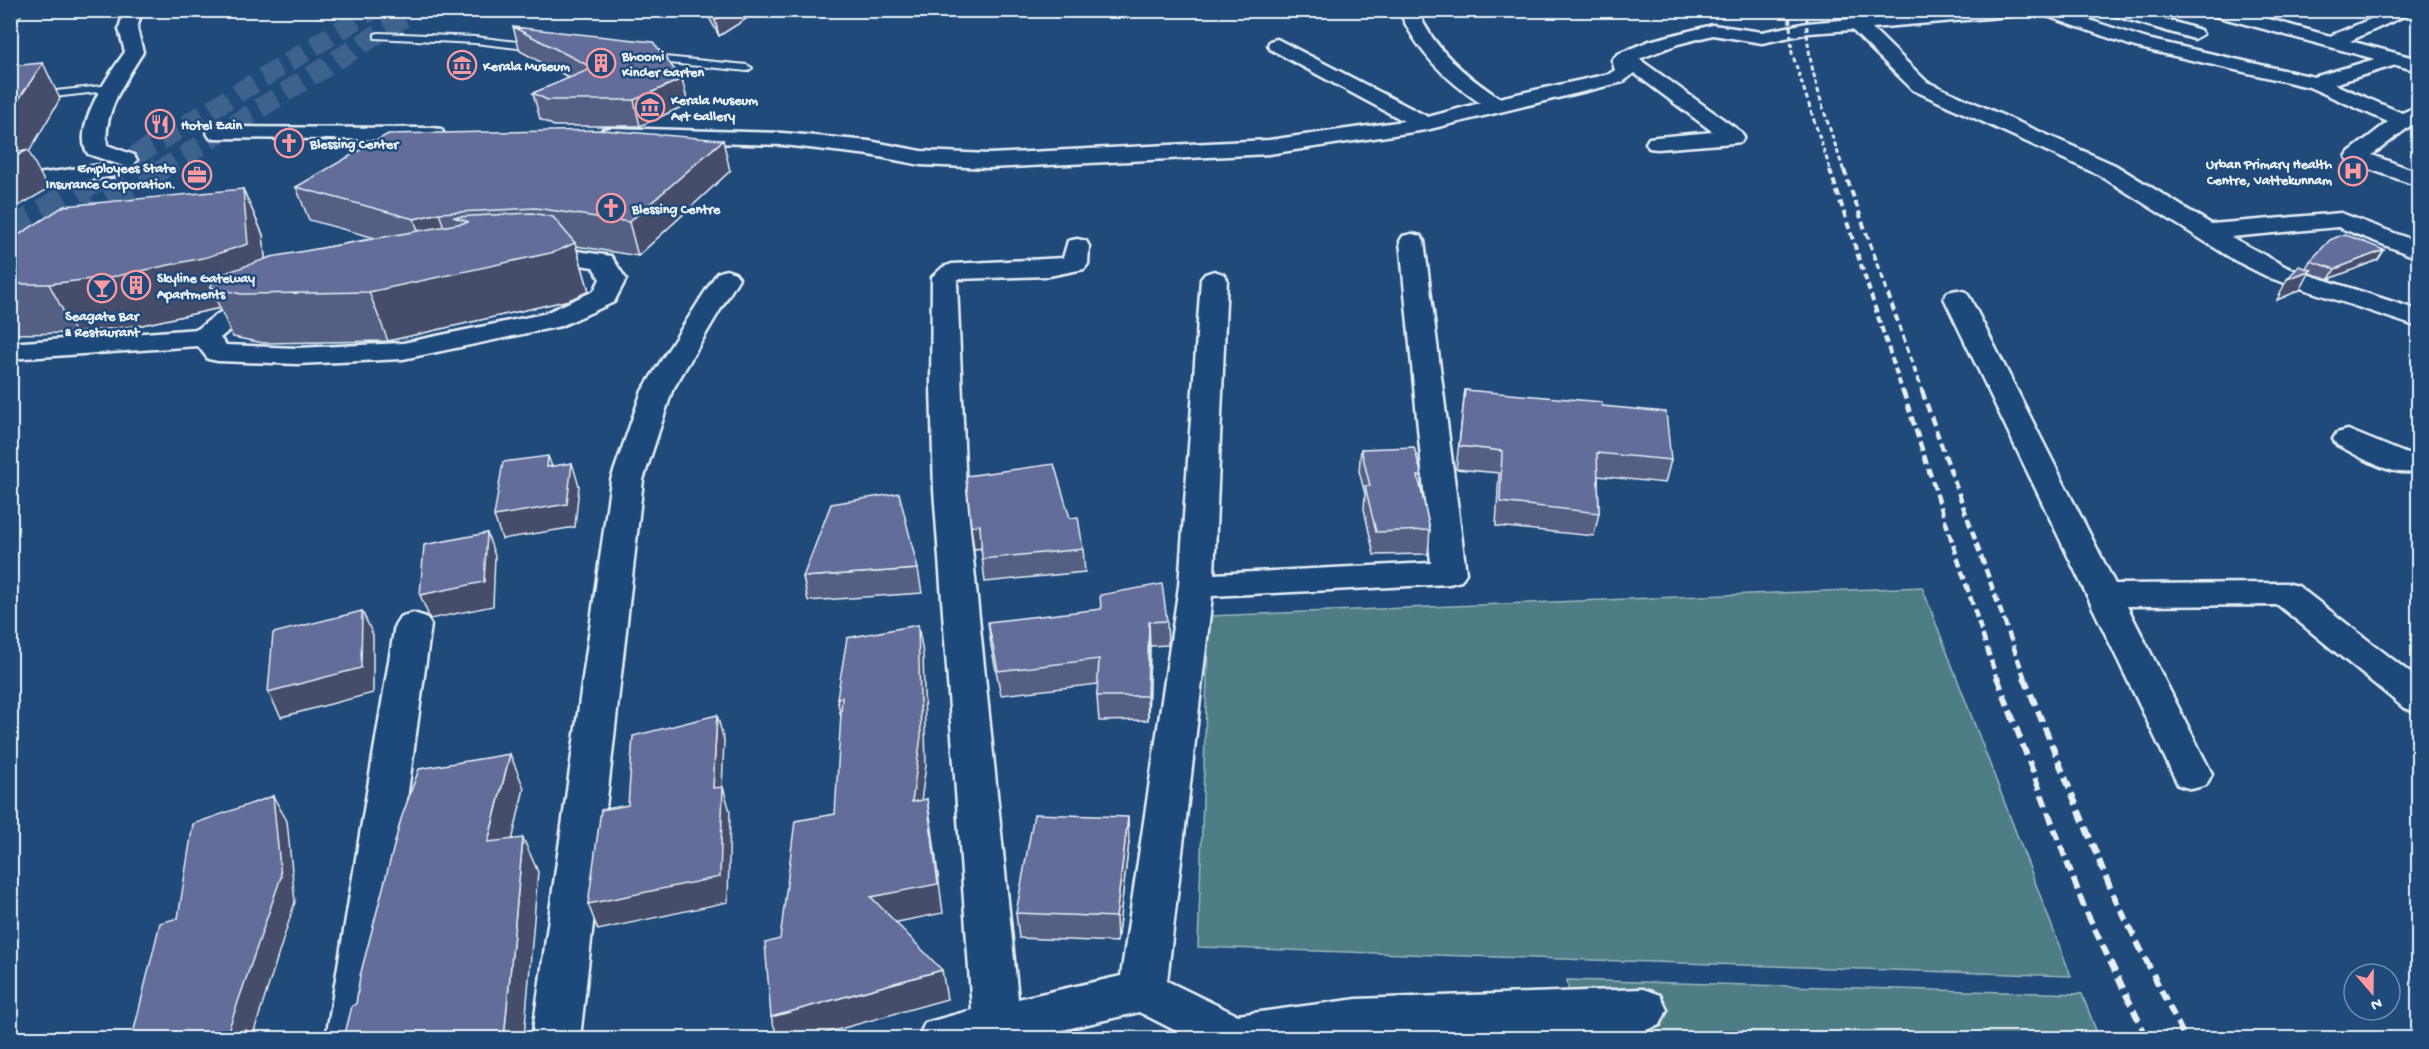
<svg xmlns="http://www.w3.org/2000/svg" width="2429" height="1049" font-family="'Gochi Hand',sans-serif">
<style>
.green{fill:#507d85;stroke:#9cb7be;stroke-width:1.5}
.lines{fill:none;stroke-linecap:round;stroke-linejoin:round}
.trunk-tunnel-far1{stroke:#3d638d;stroke-width:20;stroke-dasharray:20 10;stroke-linecap:butt}
.trunk-tunnel{stroke:#3d638d;stroke-width:26;stroke-dasharray:26 13;stroke-linecap:butt}
.service-casing{stroke:#e8f1f8;stroke-width:4}
.minor-casing{stroke:#e8f1f8;stroke-width:5}
.service{fill:#1f4a7a;fill-rule:evenodd}
.minor{fill:#1f4a7a;fill-rule:evenodd}
.rail-far3{stroke:#e8f1f8;stroke-width:3;stroke-dasharray:5 3;stroke-linecap:butt}
.rail-far2{stroke:#e8f1f8;stroke-width:4;stroke-dasharray:7 4;stroke-linecap:butt}
.rail-far1{stroke:#e8f1f8;stroke-width:4.5;stroke-dasharray:9 4.5;stroke-linecap:butt}
.rail{stroke:#e8f1f8;stroke-width:6;stroke-dasharray:12 6;stroke-linecap:butt}
.wall{fill:#545f84;stroke:#e8f1f8;stroke-width:1.5}
.shaded-wall{fill:#454d6b;stroke:#e8f1f8;stroke-width:1.5}
.building{fill:#626e99;stroke:#e8f1f8;stroke-width:1.5}
.labels{text-anchor:middle;stroke-width:5;stroke-linejoin:round;paint-order:stroke}
.far-poi-label{font-size:14px;font-weight:bold;fill:#e8f1f8;stroke:#1f4a7a;text-anchor:start}
</style>
<rect width="100%" height="100%" fill="#1f4a7a"/>
<filter id="ink" filterUnits="userSpaceOnUse"><feTurbulence type="fractalNoise" baseFrequency=".0167" numOctaves="2"/><feDisplacementMap in="SourceGraphic" scale="12" xChannelSelector="R" yChannelSelector="G"/><feConvolveMatrix kernelMatrix="1 2 1 2 8 2 1 2 1" color-interpolation-filters="sRGB"/></filter>
<g filter="url(#ink)">
<!-- green -->
<path class="green" d="M1922,587L2071,976L1198,947L1209,616Z
M1567,980L2082,994L2099,1038H1576Z"/>
<g class="lines">
<!-- trunk-tunnel-far1 -->
<path class="trunk-tunnel-far1" d="M109,172L373,10
M158,172L416,10"/>
<!-- trunk-tunnel -->
<path class="trunk-tunnel" d="M10,232L111,170
M10,264L160,170"/>
<!-- service casing -->
<g class="service-casing">
<path id="service" d="M379,33L475,37L542,45L547,48L542,51L475,43L375,38V34Z
M644,55L747,65L752,68L747,71L640,60L639,58Z
M111,85L115,86V90L10,102V96Z"/>
</g>
<!-- minor casing -->
<g class="minor-casing">
<path id="minor" d="M124,10H142L137,29L143,52C126,80 103,111 107,145L134,155L137,160L134,165L126,167L88,154C71,128 110,73 125,52L119,29Z
M1399,10H1417C1435,51 1464,74 1499,98L1609,74L1615,70L1612,60L1618,54L1649,41L1713,25L1762,32L1807,23L1954,10H2059L2147,39L2314,77L2375,59L2208,14L2206,10H2236L2330,36L2392,10H2417L2350,41L2418,59V71L2396,65L2334,84L2402,113L2418,106V120L2372,155L2418,172V186L2349,162L2346,157L2349,152L2388,122L2309,87L2135,47L2032,11L2024,15L1872,28L1927,82L2115,165L2211,224L2341,213L2418,242V258L2338,227L2231,237L2288,268L2418,310V327L2270,278L2234,260L2099,175L1913,90L1852,30L1809,33L1762,43L1713,35L1678,44L1639,59L1741,132L1744,137L1741,142L1733,143L1657,149L1649,148L1646,143L1649,138L1657,137L1713,132L1634,73L1623,82L1426,130L1269,154L989,168L921,165L869,155L783,145L611,140L603,139L600,134L603,129L611,128L783,133L869,141L921,151L989,154L1269,140L1404,121L1270,49L1268,45L1270,41L1277,39L1428,117L1480,103C1444,78 1417,52 1399,10Z
M2107,10H2135L2200,30L2203,34L2194,39L2109,14Z
M218,127L433,128L441,129L444,134L441,139L433,140L210,138L207,133L210,128Z
M107,164L115,166L118,171L115,176L10,192V178Z
M1412,234L1421,236L1424,241L1466,573L1461,581L1449,584L1212,596L1167,981L1237,1015L1357,999L1643,989L1660,995L1667,1010L1660,1025L1643,1031L1422,1038H1190L1139,1012L1028,1038H918L925,1023L972,1010L934,490L931,386L932,277L943,267L952,264L1063,258L1068,241L1077,239L1086,241L1089,246L1088,264L1084,269L1049,276L958,279L957,283L966,490L1018,999L1121,976L1179,586L1201,279L1205,274L1214,271L1223,274L1227,279L1214,574L1431,563L1400,241L1403,236Z
M536,245L611,256L626,279L614,302L561,326L403,359L297,364L218,361L208,359L198,346L10,359V343L198,329C217,313 248,291 275,297L279,303L275,309L238,323L220,338L226,345L297,348L403,343L543,314L594,291L600,279L593,267L527,257L524,252L527,247Z
M726,270L735,273L739,278L672,391L643,480L580,1038H532L611,480L642,391L717,273Z
M1957,290L1966,292L1970,298L2115,584L2286,583L2298,586L2418,679V712L2404,708L2278,605L2127,606L2212,774L2206,785L2192,789L2178,785L1944,298L1948,292Z
M2348,430L2407,454L2418,452V471C2391,478 2362,457 2337,445L2333,439L2337,433Z
M413,613L426,617L431,625L374,1038H326L395,625L400,617Z"/>
</g>
<!-- service -->
<use href="#service" class="service"/>
<!-- minor -->
<use href="#minor" class="minor"/>
<!-- rail-far3 -->
<path class="rail-far3" d="M1789,10L1792,53L1831,172
M1808,10C1801,56 1830,126 1844,172"/>
<!-- rail-far2 -->
<path class="rail-far2" d="M1830,170L1903,393
M1844,170L1923,393"/>
<!-- rail-far1 -->
<path class="rail-far1" d="M1903,391L1997,679
M1922,391L2025,679"/>
<!-- rail -->
<path class="rail" d="M1997,677L2084,907L2147,1038
M2024,677L2112,892L2185,1038"/>
</g>
<!-- wall -->
<path class="wall" d="M705,10H760L719,36Z
M513,27L682,79L688,104L640,126H554L540,119L533,93L570,78L520,51Z
M730,171L638,256L576,246L589,291L569,300L388,341L263,343L233,337L220,308L142,325L75,333L13,334L10,335V237L243,189L263,235L265,259L375,238L309,220L296,187Z
M2384,250L2378,260L2329,279L2309,273L2300,290L2277,300L2306,268L2310,261Z
M1465,390L1602,406L1671,460L1665,483L1598,476L1599,513L1594,536L1496,526L1499,473L1456,469Z
M1361,449L1422,476L1421,488L1430,530L1428,554L1374,555L1364,509L1365,494L1359,471Z
M1070,518L1083,549L1085,572L985,582L981,548L974,549L971,526Z
M918,569L922,593L808,601L803,577Z
M1167,621L1168,645L1150,646L1148,720L1099,721L1097,696L1098,684L1001,695L991,646L988,622Z
M1129,842L1117,942L1019,938L1016,913Z"/>
<!-- shaded-wall -->
<path class="shaded-wall" d="M10,10H25L12,26H10Z
M731,10H760L719,36L715,20Z
M43,63L60,99L29,152L48,189L10,211V112Z
M682,79L688,104L640,126L634,100Z
M723,140L730,171L638,256L629,222Z
M243,189L263,235L268,291L210,287L220,308L142,325L75,333L49,284Z
M439,213L451,247L426,253L414,219Z
M575,243L589,291L569,300L388,341L369,292Z
M2384,250L2378,260L2329,279L2335,269Z
M2311,270L2300,290L2277,300L2287,279Z
M548,456L556,478L547,467Z
M572,463L579,486L575,527L502,539L494,516Z
M980,525L983,548L974,549L971,526Z
M487,533L495,556L493,606L430,619L420,595Z
M362,611L373,635V693L281,717L268,692Z
M1149,622L1150,646L1148,720L1147,696Z
M918,625L923,653L926,765L917,831L912,802Z
M842,697L843,727L837,698Z
M717,715L724,740L721,813L713,788Z
M510,754L524,788L504,877L488,842Z
M723,787L730,811L728,902L598,930L588,904Z
M273,796L287,821L295,902L252,1038H230L227,1034Z
M927,799L932,828L943,913L877,926L871,897Z
M1128,817L1129,842L1117,942L1116,917Z
M523,838L538,872L524,1038H504Z
M942,970L947,999L808,1038H778L771,1017Z"/>
<!-- building -->
<path class="building" d="M710,10H731L715,20Z
M513,27L653,42L682,79L634,100H547L533,93L593,68Z
M43,63L10,112V66Z
M603,130L723,140L629,222L536,208L439,213L414,219L296,187L388,134Z
M28,150L10,159V152Z
M243,189L248,244L207,257L117,276L49,284H10V237L17,236L64,206Z
M532,213L553,217L575,243L555,252L369,292L241,294L210,287L217,276L271,257L469,222L453,217Z
M2344,234L2384,250L2335,269L2310,261L2330,240Z
M2299,266L2311,270L2287,279Z
M1465,390L1602,402V406L1666,412L1671,460L1597,453L1599,513L1500,502L1502,451L1459,446Z
M1414,447L1422,476H1418L1430,530L1376,532L1365,486H1370L1361,449Z
M548,456L547,467L572,463L567,504L494,516L503,462Z
M1054,464L1070,518L1078,517L1083,549L982,559L980,525L971,526L966,476Z
M899,493L918,569L803,577L831,504Z
M487,533L484,582L420,595L424,545Z
M1162,584L1167,621L1149,622L1147,696H1097L1099,659L998,671L988,622L1101,609L1100,595Z
M362,611L361,668L268,692L273,633Z
M918,625L921,736L912,802L927,799L938,884L871,897L942,970L771,1017L765,943L780,939L795,821L835,814L842,697L837,698L847,638Z
M717,715L713,788L723,787L720,877L588,904L601,810L628,805L633,736Z
M510,754L488,842L523,838L504,1038H344L352,1006L356,1004L360,976L401,819L419,769Z
M273,796L281,877L227,1034L246,1030L244,1038H132L160,923L178,918L193,824Z
M1034,814L1128,817L1116,917L1016,913Z"/>
</g>
<!-- icons -->
<defs>
<g id="building-ring" transform="scale(1.5)"><circle r="9.5" fill="#1f4a7a" stroke="#ff9aa2" stroke-width="1.5"/><path d="M-4-6H4V6H1V3H-1V6H-4ZM-2.5-4.3h1.7v1.8h-1.7ZM.8-4.3h1.7v1.8H.8ZM-2.5-1h1.7V.8h-1.7ZM.8-1h1.7V.8H.8Z" fill="#ff9aa2"/></g>
<g id="museum-ring" transform="scale(1.5)"><circle r="9.5" fill="#1f4a7a" stroke="#ff9aa2" stroke-width="1.5"/><path d="M0-6L6-3V-2H-6V-3ZM-5-1h2V3h-2ZM-1-1h2V3h-2ZM3-1h2V3H3ZM-6 4H6V6H-6Z" fill="#ff9aa2"/></g>
<g id="restaurant-ring" transform="scale(1.5)"><circle r="9.5" fill="#1f4a7a" stroke="#ff9aa2" stroke-width="1.5"/><path d="M-5-6h1v4h1v-4h1v4h1v-4h1v5L-1.5 .5V6h-2V.5L-5-1ZM5-6V6H3V1.5H1.5Q1.5-4 5-6Z" fill="#ff9aa2"/></g>
<g id="church-ring" transform="scale(1.5)"><circle r="9.5" fill="#1f4a7a" stroke="#ff9aa2" stroke-width="1.5"/><path d="M-1.2-6h2.4v3.5h3.3v2.4h-3.3V6h-2.4V-.1h-3.3v-2.4h3.3Z" fill="#ff9aa2"/></g>
<g id="hospital-ring" transform="scale(1.5)"><circle r="9.5" fill="#1f4a7a" stroke="#ff9aa2" stroke-width="1.5"/><path d="M-5-5h3v3.5h4V-5h3V5h-3V1.5h-4V5h-3Z" fill="#ff9aa2"/></g>
<g id="office-ring" transform="scale(1.5)"><circle r="9.5" fill="#1f4a7a" stroke="#ff9aa2" stroke-width="1.5"/><path d="M-6-3h4V-5.5h4V-3h4V5H-6ZM-1-4.5V-3h2v-1.5ZM-6 0V1H6V0Z" fill="#ff9aa2"/></g>
<g id="bar-ring" transform="scale(1.5)"><circle r="9.5" fill="#1f4a7a" stroke="#ff9aa2" stroke-width="1.5"/><path d="M-6-5H6L.8 .8V4.5H3.5V6h-7V4.5H-.8V.8Z" fill="#ff9aa2"/></g>
</defs>
<g fill-rule="evenodd">
<use href="#building-ring" x="601" y="63"/>
<use href="#museum-ring" x="462" y="65"/>
<use href="#museum-ring" x="650" y="107"/>
<use href="#restaurant-ring" x="160" y="124"/>
<use href="#church-ring" x="289" y="143"/>
<use href="#hospital-ring" x="2353" y="171"/>
<use href="#office-ring" x="197" y="175"/>
<use href="#church-ring" x="611" y="208"/>
<use href="#building-ring" x="136" y="285"/>
<use href="#bar-ring" x="102" y="288"/>
</g>
<g class="labels">
<!-- far-poi labels -->
<g class="far-poi-label">
<text x="622" y="60">Bhoomi<tspan x="622" dy="16">Kinder Garten</tspan></text>
<text x="483" y="70">Kerala Museum</text>
<text x="671" y="104">Kerala Museum<tspan x="671" dy="16">Art Gallery</tspan></text>
<text x="181" y="129">Hotel Zain</text>
<text x="310" y="148">Blessing Center</text>
<text x="2332" y="168" text-anchor="end">Urban Primary Health<tspan x="2332" dy="16">Centre, Vattekunnam</tspan></text>
<text x="176" y="172" text-anchor="end">Employees State<tspan x="176" dy="16">Insurance Corporation.</tspan></text>
<text x="632" y="213">Blessing Centre</text>
<text x="157" y="282">Skyline Gateway<tspan x="157" dy="16">Apartments</tspan></text>
<text x="102" y="320" text-anchor="middle">Seagate Bar<tspan x="102" dy="16">&amp; Restaurant</tspan></text>
</g>
</g>
<!-- margin -->
<rect width="2429" height="1049" fill="none" stroke="#1f4a7a" stroke-width="36"/>
<rect x="18" y="18" width="2393" height="1013" fill="none" stroke="#e8f1f8" stroke-width="2" filter="url(#ink)"/>
<!-- north arrow -->
<g transform="translate(2372 992) rotate(160)"><circle r="28" fill="#1f4a7a" stroke="#6f8dac" stroke-width="1.5"/>
<path d="M0-4.5L10 22L0 15L-10 22Z" fill="#ff9aa2"/>
<text y="-9" font-size="16" font-weight="bold" text-anchor="middle" fill="#e8f1f8">N</text>
</g>
</svg>
